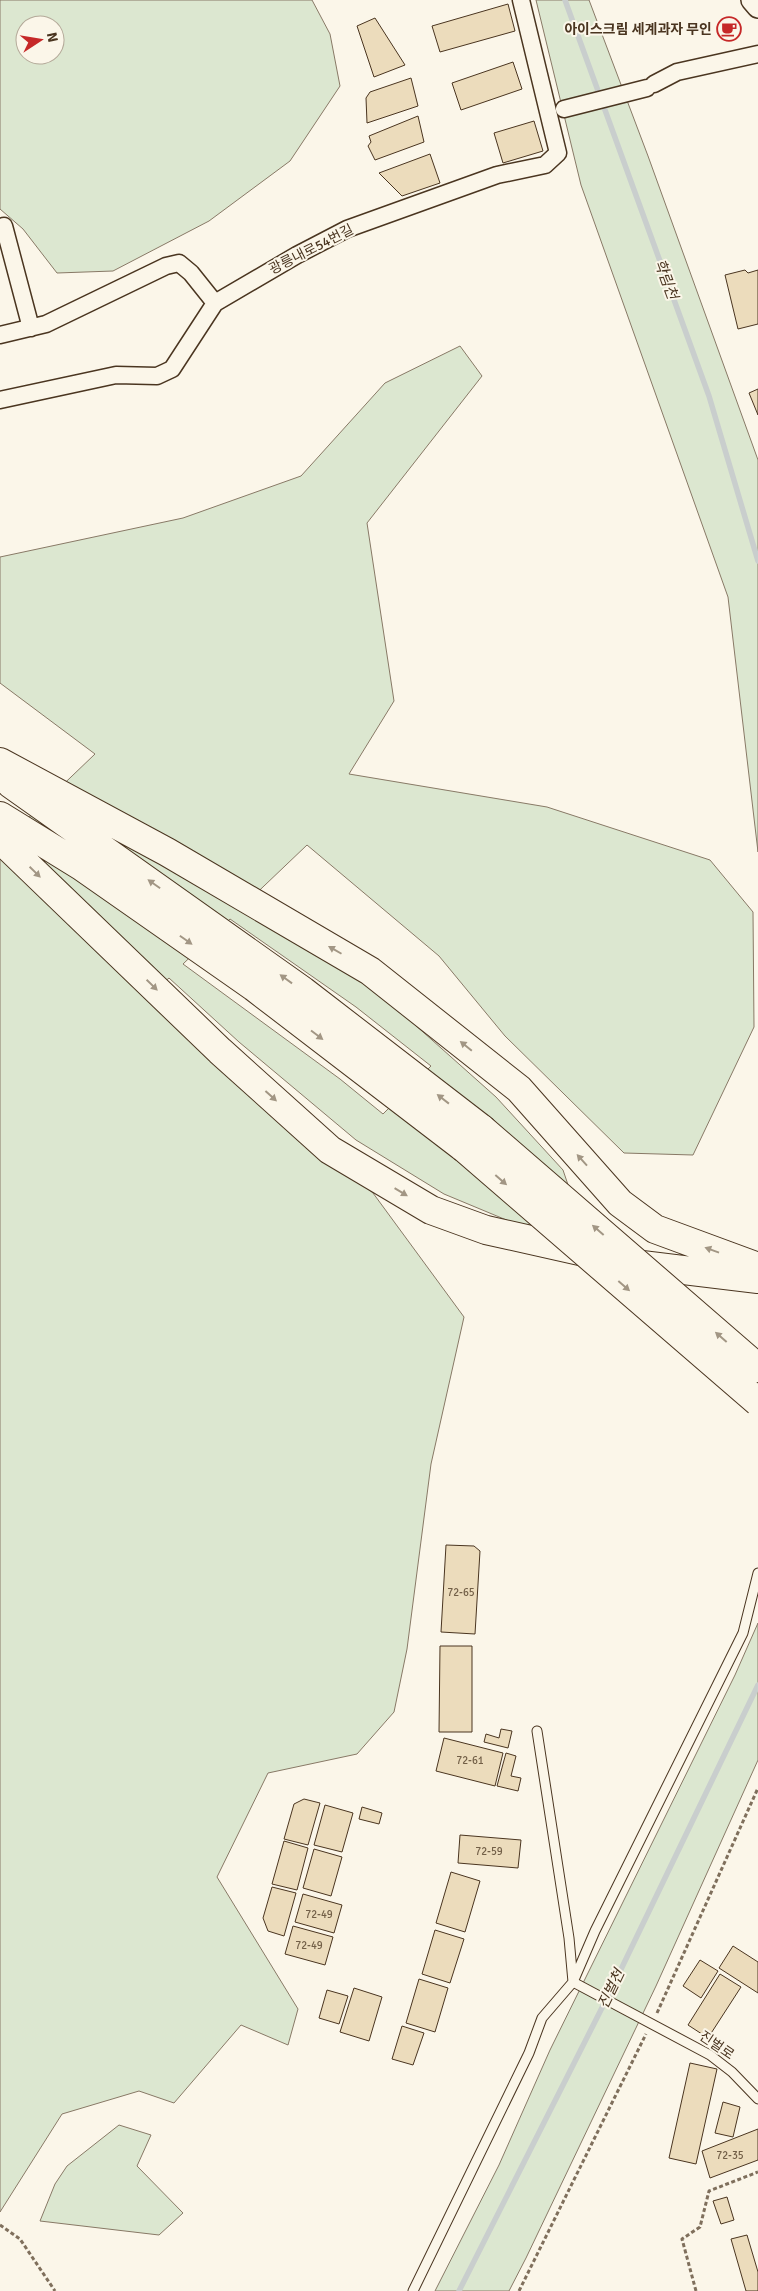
<svg xmlns="http://www.w3.org/2000/svg" width="758" height="2291" font-family="Signika,'Noto Sans KR',sans-serif">
<style>
.green{fill:#dce7d0;stroke:#887966;fill-rule:evenodd}
.lines{fill:none;stroke-linecap:round;stroke-linejoin:round}
.stream{stroke:#c9cecd;stroke-width:5.5}
.building{fill:#ecdcbc;stroke:#4a3520}
.service-casing{stroke:#4a3520;stroke-width:11}
.minor-casing{stroke:#4a3520;stroke-width:19}
.tertiary-casing{stroke:#4a3520;stroke-width:24}
.trunk-casing{stroke:#4a3520;stroke-width:30}
.path{stroke:#7f6f5c;stroke-width:3;stroke-dasharray:4 2.5;stroke-linecap:butt}
.service{stroke:#fbf6e9;stroke-width:9}
.minor{stroke:#fbf6e9;stroke-width:16}
.tertiary{stroke:#fbf6e9;stroke-width:21}
.trunk{stroke:#fbf6e9;stroke-width:28}
.trunk-bridge-casing{stroke:#4a3520;stroke-width:30;stroke-linecap:butt}
.trunk-bridge{stroke:#fbf6e9;stroke-width:28}
.oneway{fill:#a29684}
.labels{text-anchor:middle;stroke-width:4;stroke-linejoin:round;paint-order:stroke}
.number-label{font-size:11px;fill:#725f47}
.poi-label{font-size:14px;font-weight:bold;fill:#4a3520;stroke:#fbf6e9;text-anchor:end}
.street-label{font-size:14px;fill:#4a3520;stroke:#fbf6e9}
.water-label{font-size:15px;font-style:italic;fill:#4a3520;stroke:#fbf6e9}
</style>
<rect width="100%" height="100%" fill="#fbf6e9"/>
<!-- green -->
<path class="green" d="M0,0H312L330,34L340,86L290,161L209,221L113,271L57,273L23,229L0,209ZM25,25H55V55H25Z
M536,0H589L648,156L758,460V852L728,597L581,185Z
M460,346L482,376L367,523L394,701L349,774L547,807L710,860L753,912L754,1027L693,1155L624,1153L505,1036L439,956L307,845L243,906L377,991L496,1097L563,1170L583,1229L516,1224L444,1194L356,1140L239,1042L169,978L160,986L276,1113L373,1193L464,1317L431,1464L407,1649L394,1712L357,1754L268,1773L217,1877L298,2009L288,2045L241,2025L174,2103L139,2091L62,2114L0,2212V845L95,754L0,683V557L183,518L301,476L385,383ZM230,919L356,1007L431,1066L383,1114L340,1079L183,964Z
M758,1623V1760L656,1986L526,2258L509,2291H435L499,2165L550,2050L735,1675Z
M119,2125L151,2135L137,2166L183,2213L159,2235L40,2221L55,2184L67,2166Z"/>
<g class="lines">
<!-- stream -->
<path class="stream" d="M565,0L709,396L758,561
M459,2291L612,1988L758,1685"/>
</g>
<!-- building -->
<path class="building" d="M508,4L515,31L440,52L432,26Z
M375,18L405,65L374,77L357,26Z
M513,62L522,89L461,110L452,83Z
M411,78L418,106L367,123L366,98L370,92Z
M418,116L424,142L375,160L368,146L371,142L369,136Z
M534,121L543,151L503,163L494,133Z
M430,154L440,183L402,196L379,173Z
M745,270L748,273L758,270V324L738,329L725,275Z
M758,389V415L749,393Z
M446,1545L474,1546L480,1551L475,1634L441,1632Z
M440,1646H472V1732H439Z
M501,1729L512,1731L508,1748L484,1742L486,1734L499,1738Z
M444,1738L503,1753L495,1786L436,1771Z
M506,1753L516,1756L511,1776L521,1778L518,1791L497,1786Z
M304,1799L320,1803L308,1845L284,1839L294,1804Z
M325,1805L353,1813L342,1852L314,1845Z
M362,1807L382,1813L379,1824L359,1819Z
M460,1835L521,1840L518,1868L458,1863Z
M284,1841L308,1848L297,1890L272,1884Z
M314,1849L342,1857L331,1896L303,1888Z
M451,1872L480,1881L465,1932L436,1923Z
M272,1887L296,1893L284,1936L268,1931L263,1918Z
M303,1894L342,1905L334,1933L295,1922Z
M293,1926L333,1937L325,1965L285,1954Z
M435,1930L464,1939L450,1983L422,1974Z
M733,1946L758,1962V1993L719,1968Z
M700,1960L718,1971L701,1998L683,1986Z
M720,1974L741,1987L708,2038L688,2025Z
M419,1979L448,1988L435,2032L406,2023Z
M354,1988L382,1997L369,2041L340,2032Z
M327,1990L348,1996L339,2024L319,2018Z
M402,2026L424,2033L413,2065L392,2059Z
M690,2063L717,2069L696,2164L669,2158Z
M723,2102L740,2107L733,2137L715,2133Z
M758,2129V2160L710,2178L702,2151Z
M727,2197L734,2220L721,2224L713,2201Z
M747,2235L758,2272V2291H746L731,2239Z"/>
<g class="lines">
<!-- service casing -->
<g class="service-casing">
<path id="service" d="M537,1731L569,1938L573,1982L710,2055L732,2072L758,2099
M413,2291L529,2053L542,2018L573,1982L595,1931L743,1633L758,1573"/>
</g>
<!-- minor casing -->
<g class="minor-casing">
<path id="minor" d="M654,84L677,72L758,54
M564,109L647,88
M4,226L31,328
M0,335L46,324L166,266L179,263L191,273L215,303
M0,400L116,375L157,376L172,369L215,303L297,255L347,229L497,175L545,165L558,153L521,0"/>
</g>
<!-- tertiary casing -->
<g class="tertiary-casing">
<path id="tertiary" d="M752,0L758,7"/>
</g>
<!-- trunk casing -->
<g class="trunk-casing">
<path id="trunk" d="M0,762L167,852L370,971L519,1089L620,1203L655,1229L758,1267
M11,784L303,991L482,1129
M0,816L81,866L254,987L464,1148
M0,839L220,1051L330,1150L431,1210L486,1230L642,1265L758,1279"/>
</g>
<!-- path -->
<path class="path" d="M657,2013L758,1788
M0,2225L20,2239L55,2291
M519,2291L646,2034
M696,2291L682,2239L700,2227L709,2191L758,2172"/>
<!-- service -->
<use href="#service" class="service"/>
<!-- minor -->
<use href="#minor" class="minor"/>
<!-- tertiary -->
<use href="#tertiary" class="tertiary"/>
<!-- trunk -->
<use href="#trunk" class="trunk"/>
<!-- trunk-bridge casing -->
<g class="trunk-bridge-casing">
<path id="trunk-bridge" d="M482,1129L758,1368
M464,1148L758,1402"/>
</g>
<!-- trunk-bridge -->
<use href="#trunk-bridge" class="trunk-bridge"/>
</g>
<!-- one-way arrows -->
<defs><path id="oneway-solid" d="M-6-.8H1V-3.2L6.5 0L1 3.2V.8H-6Z" transform="scale(1.25)"/></defs>
<g class="oneway">
<use href="#oneway-solid" transform="translate(35 872) rotate(44)"/>
<use href="#oneway-solid" transform="translate(154 884) rotate(-145)"/>
<use href="#oneway-solid" transform="translate(186 940) rotate(35)"/>
<use href="#oneway-solid" transform="translate(335 950) rotate(-150)"/>
<use href="#oneway-solid" transform="translate(286 979) rotate(-144)"/>
<use href="#oneway-solid" transform="translate(152 985) rotate(44)"/>
<use href="#oneway-solid" transform="translate(317 1035) rotate(37)"/>
<use href="#oneway-solid" transform="translate(466 1046) rotate(-141)"/>
<use href="#oneway-solid" transform="translate(271 1096) rotate(42)"/>
<use href="#oneway-solid" transform="translate(443 1099) rotate(-142)"/>
<use href="#oneway-solid" transform="translate(582 1160) rotate(-132)"/>
<use href="#oneway-solid" transform="translate(501 1180) rotate(41)"/>
<use href="#oneway-solid" transform="translate(401 1192) rotate(31)"/>
<use href="#oneway-solid" transform="translate(598 1230) rotate(-139)"/>
<use href="#oneway-solid" transform="translate(712 1250) rotate(-160)"/>
<use href="#oneway-solid" transform="translate(624 1286) rotate(41)"/>
<use href="#oneway-solid" transform="translate(721 1337) rotate(-139)"/>
</g>
<!-- icons -->
<defs>
<g id="cafe-ring" transform="scale(1.25)"><circle r="9.5" fill="#fbf6e9" stroke="#c62828" stroke-width="1.5"/><path d="M-5.5-4.5H6V0H3Q3 3.5 0 3.5H-2.5Q-5.5 3.5-5.5 0ZM3-3.2v2h1.7v-2ZM-6 4.5H4V6H-6Z" fill="#c62828"/></g>
</defs>
<g fill-rule="evenodd">
<use href="#cafe-ring" x="729" y="29"/>
</g>
<g class="labels">
<!-- number labels -->
<g class="number-label">
<text x="461" y="1596">72-65</text>
<text x="470" y="1764">72-61</text>
<text x="489" y="1855">72-59</text>
<text x="319" y="1918">72-49</text>
<text x="309" y="1949">72-49</text>
<text x="730" y="2159">72-35</text>
</g>
<!-- poi labels -->
<g class="poi-label">
<text x="712" y="34">아이스크림 세계과자 무인</text>
</g>
<!-- street labels -->
<g class="street-label">
<text transform="translate(311 249) rotate(-27)" y="5">광릉내로54번길</text>
<text transform="translate(717 2045) rotate(34)" y="5">진벌로</text>
</g>
<!-- water labels -->
<g class="water-label">
<text transform="translate(666 279) rotate(70)" y="5">학림천</text>
<text transform="translate(611 1989) rotate(-64)" y="5">진벌천</text>
</g>
</g>
<!-- north arrow -->
<g transform="translate(40 40) rotate(78)"><circle r="24" fill="#fbf6e9" stroke="#b4a999"/>
<path d="M0-4L9 19L0 12L-9 19Z" fill="#c62828"/>
<text y="-8" font-size="14" font-weight="bold" text-anchor="middle" fill="#4a3520">N</text>
</g>
</svg>
